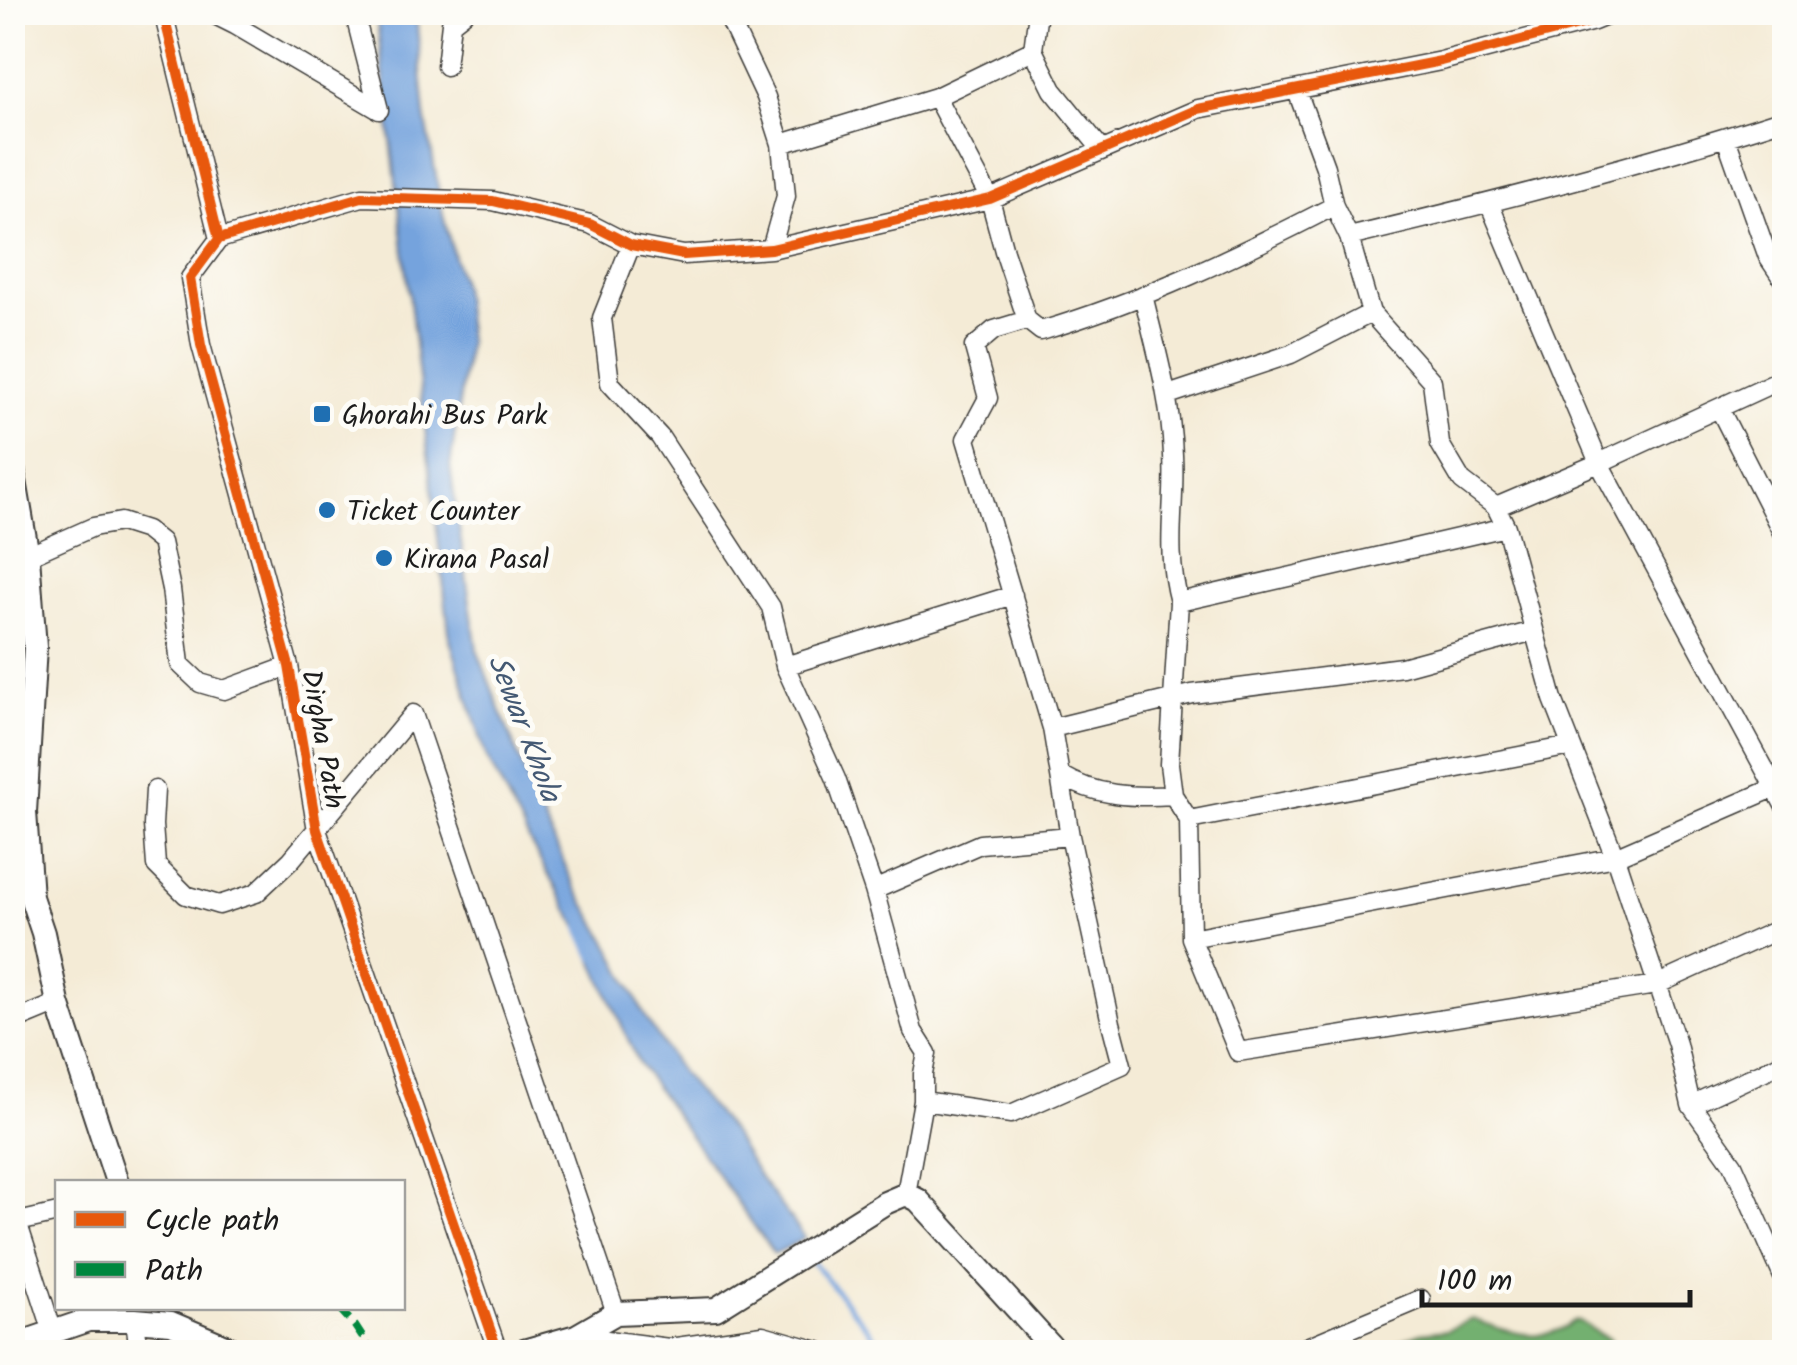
<svg xmlns="http://www.w3.org/2000/svg" width="1797" height="1365" font-family="Kalam,sans-serif">
<style>
.forest{fill:#73b070;stroke:#486646;stroke-width:2.5}
.water{fill:#74a3dd;stroke:#48607c;stroke-width:2.5}
.lines{fill:none;stroke-linecap:round;stroke-linejoin:round}
.stream{stroke:#74a3dd;stroke-width:5}
.minor-casing{stroke:#3c3b38;stroke-width:21}
.tertiary-casing{stroke:#3c3b38;stroke-width:26}
.minor{stroke:#fff;stroke-width:18}
.tertiary{stroke:#fff;stroke-width:22}
.quiet{stroke:#00873e;stroke-width:8;stroke-dasharray:15 8;stroke-linecap:butt}
.cycleway-casing{stroke:#fdfcf7;stroke-width:16}
.cycleway{stroke:#e8590c;stroke-width:10}
.poi-dot{fill:#1f6fb2;stroke:#fdfcf7;stroke-width:4}
.labels{text-anchor:middle;stroke-width:10;stroke-linejoin:round;paint-order:stroke}
.poi-label{font-size:28px;fill:#1c1c1c;stroke:#fdfcf7;text-anchor:start}
.street-label{font-size:28px;fill:#1c1c1c;stroke:#fdfcf7}
.water-label{font-size:30px;font-style:italic;fill:#445973;stroke:#fdfcf7}
</style>
<rect width="100%" height="100%" fill="#fdfcf7"/>
<filter id="ink" filterUnits="userSpaceOnUse"><feTurbulence type="fractalNoise" baseFrequency=".01" numOctaves="2"/><feDisplacementMap in="SourceGraphic" scale="20" xChannelSelector="R" yChannelSelector="G"/><feConvolveMatrix kernelMatrix="1 2 1 2 8 2 1 2 1" color-interpolation-filters="sRGB"/></filter>
<filter id="wash" filterUnits="userSpaceOnUse"><feTurbulence type="fractalNoise" baseFrequency=".0048" numOctaves="4" result="noise"/><feDisplacementMap in="SourceGraphic" scale="40" xChannelSelector="R" yChannelSelector="G"/><feGaussianBlur stdDeviation="2.25" result="paint"/><feColorMatrix in="noise" values="0 0 0 0 0 0 0 0 0 0 0 0 0 0 0 0 0 1.4 0 .05"/><feComposite in="paint" operator="in"/></filter>
<g filter="url(#wash)">
<rect width="100%" height="100%" fill="#f4ebd6"/>
<!-- forest -->
<path class="forest" d="M1472,1319C1505,1331 1543,1346 1574,1321C1588,1322 1596,1335 1609,1339L1615,1352H1393L1396,1343L1421,1333L1447,1330Z
M83,1343L173,1347L185,1352H54Z"/>
<!-- water -->
<path class="water" d="M376,13H416L425,115L443,215L462,287L468,341L450,467L477,650L533,795L574,885L611,948L647,1020L682,1074L731,1131L760,1178L805,1238L774,1254L639,1064L580,931L532,846L486,756L450,640Z"/>
<g class="lines">
<!-- stream -->
<path class="stream" d="M579,927L593,958
M810,1259L887,1352"/>
</g>
</g>
<g filter="url(#ink)">
<g class="lines">
<!-- minor casing -->
<g class="minor-casing">
<path id="minor" d="M163,12L219,239L190,278L201,345L289,666L317,830L498,1352
M209,12L235,25L379,110
M354,12L379,110
M726,12L766,97L781,144L786,196L771,249
M1038,12L1033,50L1053,90L1102,150
M446,66L451,23L465,12
M1297,91L1325,167L1334,206L1349,237L1371,313L1432,381L1440,444L1462,481L1496,507L1506,527L1553,699L1615,857L1677,1044L1691,1105L1733,1164L1784,1279
M1726,138L1768,257L1784,281
M781,144L936,97L1033,50
M1489,203L1599,463L1784,805
M1349,237C1495,202 1641,165 1784,119
M219,239L362,197L493,201L590,224L631,245L684,255L771,249L990,199L1198,109L1441,61L1594,21L1616,12
M631,245L602,318L610,383L660,437L771,607L785,666L836,779L874,890L913,1031L927,1053L923,1074V1101L906,1194
M1143,295C1156,349 1171,400 1173,455C1176,508 1164,547 1179,602L1169,764L1173,795L1189,820L1191,938L1238,1052L1656,985L1784,927
M1027,320L1041,331C1143,301 1239,255 1334,206
M1168,395L1291,354L1371,313
M1719,408L1784,536
M1496,507L1599,463L1784,378
M12,563L93,527L121,522L146,530L161,542L171,589L180,664L200,683L224,690L289,666
M1179,602L1506,527
M785,666L1013,595
M1052,728L1192,694L1402,667L1534,631
M1060,775C1095,796 1133,798 1173,795
M155,790L153,825L156,865L186,895L219,905L256,893L291,860L413,714L616,1313
M1189,820L1571,746
M874,890L980,844L1070,836
M1191,938L1615,857L1776,787
M12,1022L58,1003
M923,1101L1011,1114L1122,1065L1111,1023L1070,836L1052,728L966,439L988,398L974,347L994,330L1027,320L1004,251L990,199L936,97
M1691,1105L1784,1062
M12,1206L53,1332
M18,1222L58,1213
M135,1320L139,1352
M576,1336L669,1348L763,1335L822,1352
M1295,1352L1421,1299"/>
</g>
<!-- tertiary casing -->
<g class="tertiary-casing">
<path id="tertiary" d="M12,463L28,556L35,647L25,812L31,897L43,933L58,1003L117,1182
M12,1346L88,1320H135L171,1323L239,1352
M520,1352L576,1336L616,1313L716,1309L885,1203L906,1194L918,1200L939,1223L1056,1352"/>
</g>
<!-- minor -->
<use href="#minor" class="minor"/>
<!-- tertiary -->
<use href="#tertiary" class="tertiary"/>
<!-- quiet -->
<path class="quiet" d="M339,1308L355,1326L372,1352"/>
<!-- cycleway casing -->
<g class="cycleway-casing">
<path id="cycleway" d="M163,12L219,239L190,278L201,345L289,666L317,830L498,1352
M219,239L362,197L493,201L590,224L631,245L684,255L771,249L990,199L1198,109L1441,61L1594,21L1616,12"/>
</g>
<!-- cycleway -->
<use href="#cycleway" class="cycleway"/>
</g>
</g>
<!-- markers -->
<g class="poi-dot">
<rect x="312" y="404" width="20" height="20" rx="5"/>
<circle cx="327" cy="510" r="10"/>
<circle cx="384" cy="558" r="10"/>
</g>
<g class="labels">
<!-- poi labels -->
<g class="poi-label">
<text x="342" y="424">Ghorahi Bus Park</text>
<text x="347" y="520">Ticket Counter</text>
<text x="404" y="568">Kirana Pasal</text>
</g>
<!-- street labels -->
<g class="street-label">
<text transform="translate(324 739) rotate(80)" y="10">Dirgha Path</text>
</g>
<!-- water labels -->
<g class="water-label">
<text transform="translate(525 728) rotate(69)" y="10">Sewar Khola</text>
</g>
</g>
<!-- margin -->
<rect width="1797" height="1365" fill="none" stroke="#fdfcf7" stroke-width="50"/>
<!-- legend -->
<rect x="55" y="1180" width="350" height="130" fill="#fdfcf7" stroke="#a3a29f" stroke-width="2.5"/>
<rect x="75" y="1212" width="50" height="15" fill="#e8590c" stroke="#a3a29f" stroke-width="2.5"/>
<text x="145" y="1230" font-size="30" fill="#1c1c1c">Cycle path</text>
<rect x="75" y="1262" width="50" height="15" fill="#00873e" stroke="#a3a29f" stroke-width="2.5"/>
<text x="145" y="1280" font-size="30" fill="#1c1c1c">Path</text>
<!-- scale -->
<path d="M1422 1290v15h268v-15" fill="none" stroke="#1c1c1c" stroke-width="5"/>
<text x="1437" y="1290" font-size="30" fill="#1c1c1c" stroke="#fdfcf7" stroke-width="8" paint-order="stroke">100 m</text>
</svg>
